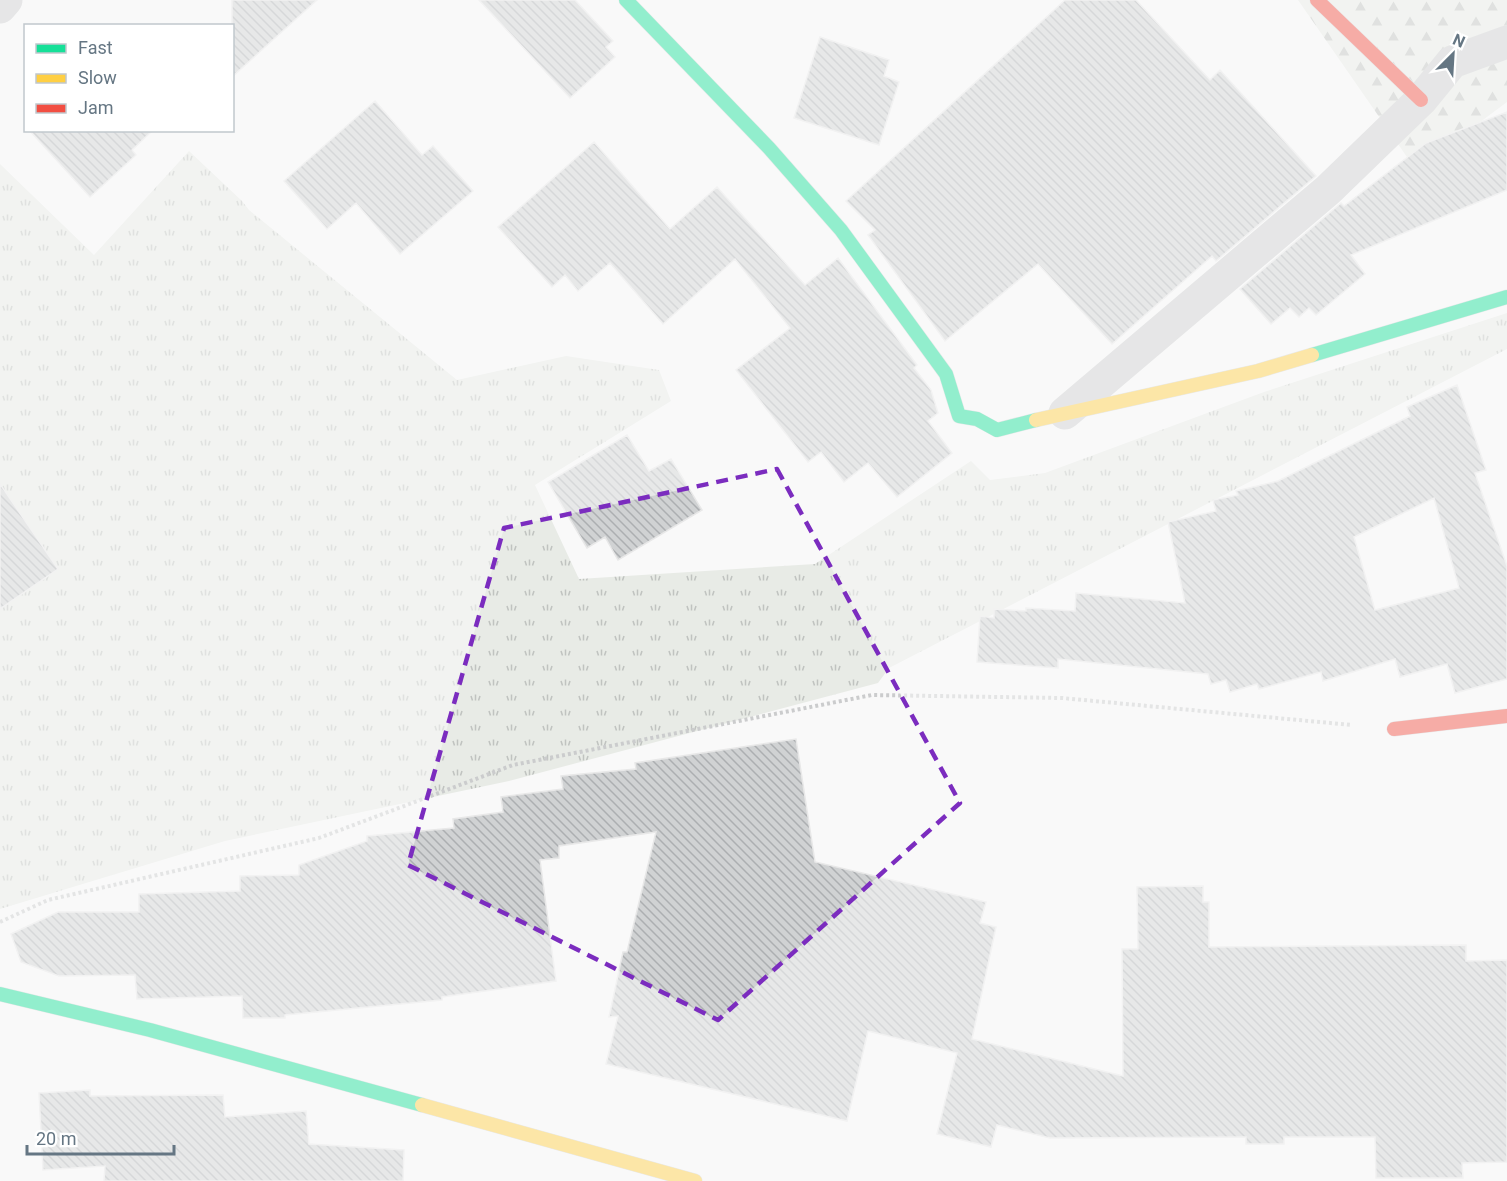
<svg xmlns="http://www.w3.org/2000/svg" width="1507" height="1181" font-family="Roboto,sans-serif">
<style>
.grass{fill:url(#grass-tufts)}
.forest{fill:url(#forest-firs)}
.building{fill:url(#building-back-hatch);stroke:#e8e8e8;stroke-width:1.5;fill-rule:evenodd}
.lines{fill:none;stroke-linecap:round;stroke-linejoin:round}
.fast-casing{stroke:#d5d6d7;stroke-width:15}
.slow-casing{stroke:#d5d6d7;stroke-width:15}
.jam-casing{stroke:#d5d6d7;stroke-width:15}
.path{stroke:#cbcccd;stroke-width:4;stroke-dasharray:3 3;stroke-linecap:butt}
.street{stroke:#cecfd0;stroke-width:33}
.fast{stroke:#16e098;stroke-width:14}
.slow{stroke:#ffcf43;stroke-width:14}
.jam{stroke:#f24e42;stroke-width:14}
.marked{fill:none;stroke:#7b2cbf;stroke-width:4.5;stroke-dasharray:12 8;stroke-linejoin:round}
</style>
<defs>
<pattern id="grass-tufts" width="24" height="20" patternUnits="userSpaceOnUse" patternTransform="scale(1.5)"><rect width="24" height="20" fill="#e8ebe6"/><path d="M3 7l-1-3M5 7V3M7 7l1-3M15 17l-1-3M17 17v-4M19 17l1-3" fill="none" stroke="#c0c3c0"/></pattern>
<pattern id="forest-firs" width="22" height="20" patternUnits="userSpaceOnUse" patternTransform="scale(1.5)"><rect width="22" height="20" fill="#e8ebe6"/><path d="M5 1l3.5 6h-7zM16 11l3.5 6h-7z" fill="#c0c3c0"/></pattern>
<pattern id="building-back-hatch" width="6" height="6" patternUnits="userSpaceOnUse" patternTransform="scale(1.5)"><rect width="6" height="6" fill="#d0d2d3"/><path d="M-1 5l2 2M0 0l6 6M5-1l2 2" fill="none" stroke="#acafb1"/></pattern>
</defs>
<rect width="100%" height="100%" fill="#f9f9f9"/>
<!-- grass -->
<path class="grass" d="M189,151L242,201L249,210L457,380L566,356L659,370L671,401L535,485L579,579L815,564L971,461L990,480L1045,473L1264,392L1507,313V349L889,668L878,683L509,781L225,841L0,909V164L94,255Z"/>
<!-- forest -->
<path class="forest" d="M1298,0H1507V102L1416,170Z"/>
<!-- building -->
<path class="building" d="M232,0H317L232,77Z
M479,0H575L613,41L606,47L615,57L570,98Z
M1065,0H1136L1210,80L1220,70L1316,176L1216,261L1212,256L1112,344L1038,264L945,341L868,235L875,230L846,201Z
M820,37L889,60L884,76L899,82L879,145L794,118Z
M375,101L422,155L433,146L473,191L400,254L356,203L327,229L284,181Z
M1507,112V190L1351,255L1365,274L1316,315L1309,308L1299,317L1290,308L1271,324L1240,289L1341,203L1344,206L1426,143Z
M29,130H153L132,150L136,155L90,197Z
M594,142L670,229L717,187L805,285L838,258L917,365L914,368L931,390L938,413L928,421L952,453L897,497L868,463L844,482L821,452L808,462L736,370L790,328L735,259L663,324L610,263L578,291L565,275L552,287L498,227Z
M1457,385L1486,470L1475,473L1507,566V679L1455,693L1447,664L1400,677L1395,659L1323,681L1321,672L1259,689L1257,684L1230,692L1226,680L1211,684L1208,674L1058,659V668L977,662L980,616L994,618V609L1026,611V608L1075,611L1076,593L1185,603L1168,522L1216,511L1213,500L1238,495L1236,491L1278,481L1410,416L1407,407ZM1434,498L1459,588L1375,610L1354,537Z
M627,435L649,471L671,459L702,510L618,560L605,537L587,548L548,482Z
M0,484L58,569L0,609Z
M796,739L815,862L986,902L980,923L996,927L972,1039L1123,1076L1122,949H1138L1137,887L1203,886V902H1209V947L1466,945V961L1507,960V1162L1462,1163L1463,1178H1376L1375,1137H1284V1144H1246V1137L1050,1138L997,1125L991,1147L937,1134L957,1053L868,1031L847,1121L606,1064L618,1016L609,1017L623,952H627L656,832L559,846V858L540,860L556,981L442,997V1000L285,1015V1018H243L242,996L137,999L135,975L59,976L21,962L11,934L58,912H139V894L240,891V876L299,875V865L367,841V836L454,828L453,819L503,812L501,797L563,789L561,776L636,769L635,763Z
M90,1090V1096L223,1095L225,1117L306,1111L309,1144L404,1150L403,1181H104L105,1166L43,1170L39,1093Z"/>
<g class="lines">
<!-- fast casing -->
<g class="fast-casing">
<path id="fast" d="M626,0L769,148L841,230L946,374L959,416L977,419L997,430L1036,420
M1312,355L1507,297
M0,994L150,1030L422,1105"/>
</g>
<!-- slow casing -->
<g class="slow-casing">
<path id="slow" d="M1036,420L1258,371L1312,355
M422,1105L695,1181"/>
</g>
<!-- jam casing -->
<g class="jam-casing">
<path id="jam" d="M1317,0L1421,100
M1394,729L1507,716"/>
</g>
<!-- path -->
<path class="path" d="M0,922L48,900L319,838L513,765L872,695L1062,698L1352,725"/>
<!-- street -->
<path class="street" d="M0,7L6,0
M1065,413L1328,190L1421,100L1452,62L1507,42"/>
<!-- fast -->
<use href="#fast" class="fast"/>
<!-- slow -->
<use href="#slow" class="slow"/>
<!-- jam -->
<use href="#jam" class="jam"/>
</g>
<!-- marked area -->
<path d="M0 0H1507V1181H0ZM777,469L960,803L718,1020L408,865L504,528Z" fill="#f9f9f9" fill-opacity=".55" fill-rule="evenodd"/>
<path class="marked" d="M777,469L960,803L718,1020L408,865L504,528Z"/>
<!-- legend -->
<rect x="24" y="24" width="210" height="108" fill="#ffffff" stroke="#c1c8cd" stroke-width="1.5"/>
<rect x="36" y="44" width="30" height="9" fill="#16e098" stroke="#c1c8cd" stroke-width="1.5"/>
<text x="78" y="54" font-size="18" fill="#657683">Fast</text>
<rect x="36" y="74" width="30" height="9" fill="#ffcf43" stroke="#c1c8cd" stroke-width="1.5"/>
<text x="78" y="84" font-size="18" fill="#657683">Slow</text>
<rect x="36" y="104" width="30" height="9" fill="#f24e42" stroke="#c1c8cd" stroke-width="1.5"/>
<text x="78" y="114" font-size="18" fill="#657683">Jam</text>
<!-- north arrow -->
<g transform="translate(1453 54) rotate(24)" stroke="#ffffff" stroke-width="4.5" paint-order="stroke">
<path d="M0-4.5L10 22L0 15L-10 22Z" fill="#657683"/>
<text y="-9" font-size="16" font-weight="bold" text-anchor="middle" fill="#657683">N</text>
</g>
<!-- scale -->
<path d="M27 1145v9h147v-9" fill="none" stroke="#657683" stroke-width="3"/>
<text x="36" y="1145" font-size="18" fill="#657683" stroke="#ffffff" stroke-width="4.5" paint-order="stroke">20 m</text>
</svg>
